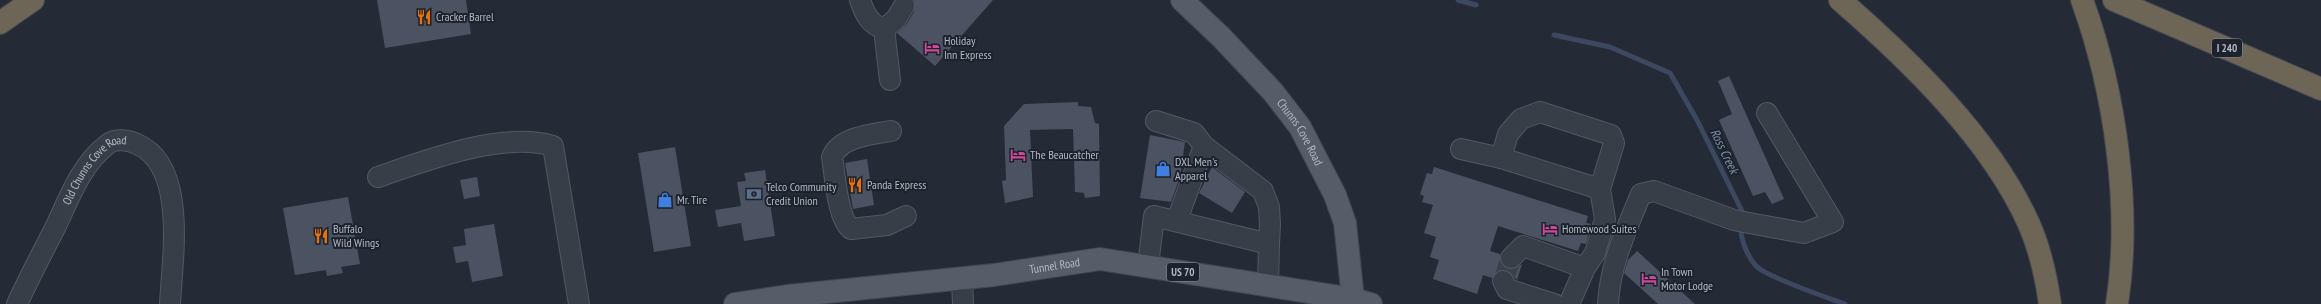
<svg xmlns="http://www.w3.org/2000/svg" width="2321" height="304" font-family="'PT Sans Narrow',sans-serif">
<style>
.lines{fill:none;stroke-linecap:round;stroke-linejoin:round}
.stream{stroke:#3b485f;stroke-width:5}
.building{fill:#4b5261}
.minor-tunnel{stroke:#39404c;stroke-width:20;stroke-dasharray:20 10;stroke-linecap:butt}
.minor-casing{stroke:#535863;stroke-width:22}
.major-casing{stroke:#414751;stroke-width:24}
.highway-casing{stroke:#434853;stroke-width:24}
.minor{stroke:#383e48;stroke-width:20}
.major{stroke:#565c68;stroke-width:22}
.highway{stroke:#6d6555;stroke-width:22}
.labels{text-anchor:middle;stroke-width:4;stroke-linejoin:round;paint-order:stroke}
.shield{fill:#1d232d;stroke:#868b97;stroke-width:1}
.shield-label{font-size:11px;font-weight:bold;fill:#b3b8c4}
.poi-label{font-size:12px;fill:#b3b8c4;stroke:#1d232d;text-anchor:start}
.street-label{font-size:12px;fill:#b3b8c4;stroke:#1d232d}
.water-label{font-size:13px;font-style:italic;fill:#7d8ea9;stroke:#1d232d}
</style>
<rect width="100%" height="100%" fill="#242b37"/>
<g class="lines">
<!-- stream -->
<path class="stream" d="M1458,0L1476,5
M1554,35L1610,47L1670,73L1697,120L1742,211V218
M1741,226C1740,238 1747,256 1756,266C1767,277 1828,298 1845,304"/>
</g>
<!-- building -->
<path class="building" d="M377,0H466L471,34L385,48Z
M914,0H993L935,66L897,33L906,25L914,12Z
M1729,76L1784,199L1772,204L1765,192L1753,196L1719,120L1732,114L1718,81Z
M1078,102V106L1091,107L1095,123L1099,124L1100,196L1085,198L1084,193L1075,192L1073,129L1030,130L1033,197L1005,203L1002,181L1006,180L1004,126L1024,104Z
M1150,135L1185,142L1180,177L1171,202L1140,198Z
M675,147L691,246L654,252L638,153Z
M867,159L874,205L853,209L845,163Z
M1212,167L1245,192L1232,213L1199,193Z
M1434,167L1588,216L1586,223L1591,224L1586,244L1581,243L1578,251L1498,226L1490,251L1500,254V261L1508,269H1514L1522,264L1517,280L1510,272L1504,270L1498,271L1492,278L1483,275L1477,294L1433,279L1439,260L1430,257L1436,237L1424,233L1433,205L1422,202L1424,196L1420,194L1427,173L1432,174Z
M765,170L775,236L744,241L741,223L718,227L715,210L741,206L737,182L746,181L744,173Z
M477,177L480,196L464,199L460,180Z
M348,197L360,264L341,267L343,273L327,276L326,270L295,275L283,208Z
M494,224L503,276L472,282L468,261L456,263L453,247L466,245L464,229Z
M1637,251L1695,304H1658L1624,273L1628,260Z"/>
<g class="lines">
<!-- minor-tunnel -->
<path class="minor-tunnel" d="M1503,281L1511,258"/>
<!-- minor casing -->
<g class="minor-casing">
<g id="minor">
<path d="M860,0C865,14 869,24 884,29L896,19L904,6"/>
<path d="M884,29L890,80"/>
<path d="M1156,121L1194,133L1204,146L1263,191L1269,207L1270,224L1269,244"/>
<path d="M891,131C872,134 840,137 832,157C835,174 837,218 851,229L887,225L906,216"/>
<path d="M1461,149L1501,158L1508,134L1521,119L1540,112L1611,135L1614,143L1600,189L1605,219L1595,253L1585,268L1569,304"/>
<path d="M1501,158L1600,189"/>
<path d="M378,177C427,160 503,131 553,146L579,304"/>
<path d="M1177,220L1204,146"/>
<path d="M1511,258L1523,246L1585,268"/>
<path d="M1148,266L1154,216L1269,244L1268,285"/>
<path d="M962,278L963,304"/>
<path d="M1503,281L1507,289L1554,304"/>
<path id="s1" d="M17,304C29,278 42,253 55,228C69,199 81,164 108,144C115,138 129,140 137,144C188,166 172,260 170,304"/>
<path d="M1608,304C1610,265 1626,230 1641,194L1654,191L1734,220L1749,223L1804,233L1833,222L1767,113"/>
</g>
</g>
<!-- major casing -->
<g class="major-casing">
<g id="major">
<path id="s2" d="M1182,0L1221,37L1273,92L1300,127L1335,195L1345,223L1353,299"/>
<path id="s3" d="M735,304L788,296L994,275L1100,259L1353,299L1371,304"/>
</g>
</g>
<!-- highway casing -->
<g class="highway-casing">
<path id="highway" d="M1840,0C1909,60 1990,138 2028,222C2040,248 2046,276 2050,304
M2082,0C2115,91 2132,208 2117,304
M2114,0L2321,89
M0,23L33,0"/>
</g>
<!-- minor -->
<use href="#minor" class="minor"/>
<!-- major -->
<use href="#major" class="major"/>
<!-- highway -->
<use href="#highway" class="highway"/>
</g>
<!-- icons -->
<defs>
<g id="restaurant-bare" transform="scale(1.2)"><path d="M-5-6h1v4h1v-4h1v4h1v-4h1v5L-1.5 .5V6h-2V.5L-5-1ZM5-6V6H3V1.5H1.5Q1.5-4 5-6Z" fill="#e8710a" stroke="#1d232d" stroke-width="2.5" paint-order="stroke"/></g>
<g id="hotel-bare" transform="scale(1.2)"><path d="M-6-4.5h1.5V1H6V5H4.5V3h-9V5H-6ZM-4 0a1.8 1.8 0 1 1 3.6 0ZM.5 0V-2.5h3Q6-2.5 6 0Z" fill="#d1479c" stroke="#1d232d" stroke-width="2.5" paint-order="stroke"/></g>
<g id="shop-bare" transform="scale(1.2)"><path d="M-5-2.5h2.3a2.7 3.5 0 0 1 5.4 0H5L5.5 6h-11ZM-1.5-2.5h3a1.5 2.3 0 0 0-3 0Z" fill="#3f7fe0" stroke="#1d232d" stroke-width="2.5" paint-order="stroke"/></g>
<g id="bank-bare" transform="scale(1.2)"><path d="M-6-4H6V4H-6ZM0-2.3a2.3 2.3 0 1 0 0 4.6a2.3 2.3 0 1 0 0-4.6Z" fill="#5c6f8a" stroke="#1d232d" stroke-width="2.5" paint-order="stroke"/></g>
</defs>
<g fill-rule="evenodd">
<use href="#restaurant-bare" x="424" y="17"/>
<use href="#hotel-bare" x="932" y="48"/>
<use href="#hotel-bare" x="1018" y="155"/>
<use href="#shop-bare" x="1163" y="169"/>
<use href="#restaurant-bare" x="855" y="185"/>
<use href="#bank-bare" x="754" y="194"/>
<use href="#shop-bare" x="665" y="200"/>
<use href="#hotel-bare" x="1550" y="229"/>
<use href="#restaurant-bare" x="321" y="236"/>
<use href="#hotel-bare" x="1649" y="279"/>
</g>
<g class="labels">
<!-- shield labels -->
<g class="shield">
<rect x="2212" y="39" width="30" height="18" rx="3"/>
<rect x="1167" y="263" width="32" height="18" rx="3"/>
</g>
<g class="shield-label">
<text x="2227" y="52">I 240</text>
<text x="1183" y="276">US 70</text>
</g>
<!-- poi labels -->
<g class="poi-label">
<text x="436" y="21">Cracker Barrel</text>
<text x="944" y="45">Holiday<tspan x="944" dy="14">Inn Express</tspan></text>
<text x="1030" y="159">The Beaucatcher</text>
<text x="1175" y="166">DXL Men's<tspan x="1175" dy="14">Apparel</tspan></text>
<text x="867" y="189">Panda Express</text>
<text x="766" y="191">Telco Community<tspan x="766" dy="14">Credit Union</tspan></text>
<text x="677" y="204">Mr. Tire</text>
<text x="333" y="233">Buffalo<tspan x="333" dy="14">Wild Wings</tspan></text>
<text x="1562" y="233">Homewood Suites</text>
<text x="1661" y="276">In Town<tspan x="1661" dy="14">Motor Lodge</tspan></text>
</g>
<!-- street labels -->
<g class="street-label">
<text dy="4" stroke="none"><textPath href="#s2" startOffset="178">Chunns Cove Road</textPath></text>
<text dy="4" stroke="none"><textPath href="#s1" startOffset="158">Old Chunns Cove Road</textPath></text>
<text dy="4" stroke="none"><textPath href="#s3" startOffset="322">Tunnel Road</textPath></text>
</g>
<!-- water labels -->
<g class="water-label">
<text transform="translate(1725 151) rotate(64)" y="5">Ross Creek</text>
</g>
</g>
</svg>
